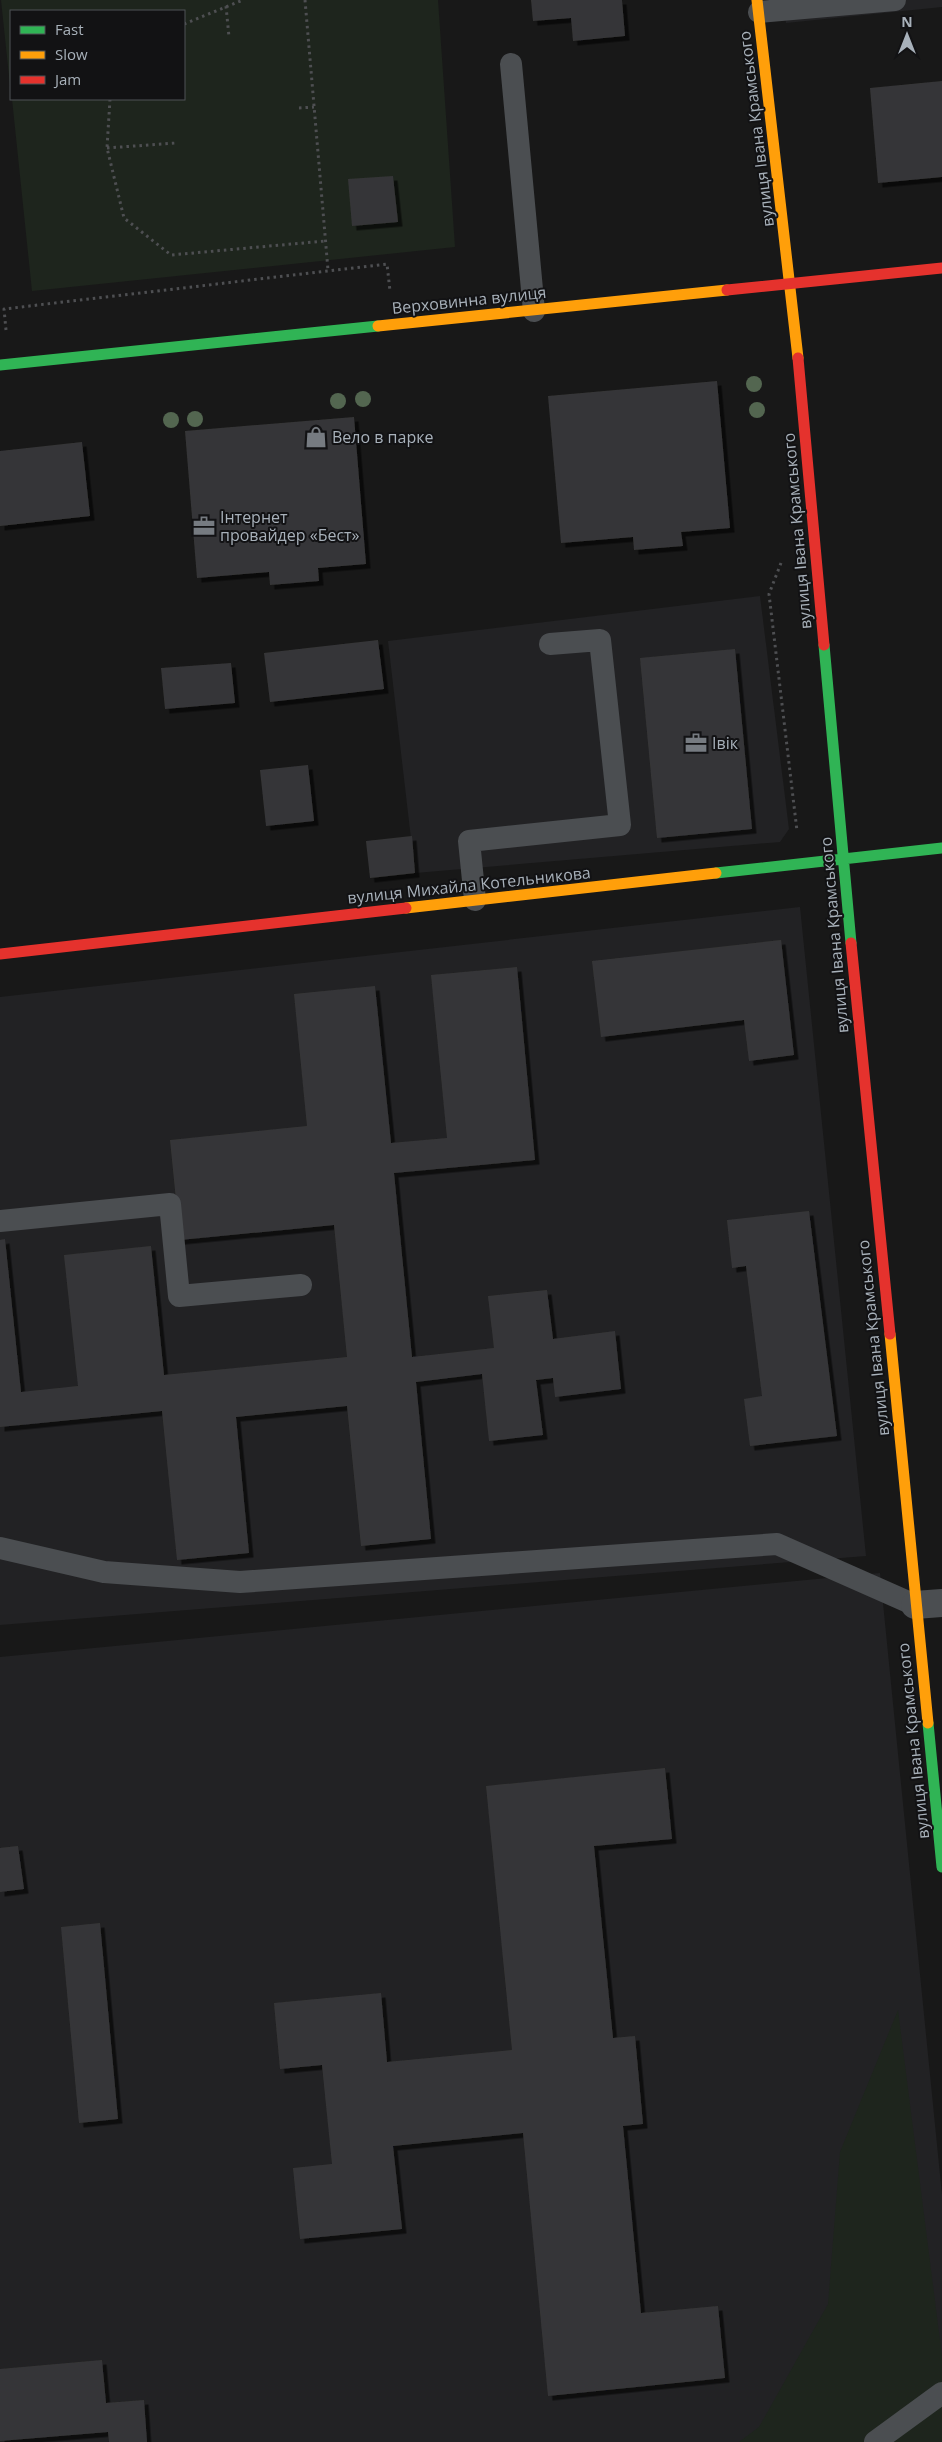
<svg xmlns="http://www.w3.org/2000/svg" width="942" height="2442" font-family="'Open Sans',sans-serif">
<style>
.built{fill:#222224}
.green{fill:#1e251d}
.building{fill:#363637;filter:url(#shadow)}
.lines{fill:none;stroke-linecap:round;stroke-linejoin:round}
.path{stroke:#4e4f52;stroke-width:3;stroke-dasharray:2.5 4;stroke-linecap:butt}
.lane{stroke:#4b4e51;stroke-width:22}
.street{stroke:#4b4e51;stroke-width:28}
.fast{stroke:#30b455;stroke-width:11}
.slow{stroke:#ff9f0a;stroke-width:11}
.jam{stroke:#e5322d;stroke-width:11}
.tree{fill:#536650}
.labels{text-anchor:middle;stroke-width:4;stroke-linejoin:round;paint-order:stroke}
.street-label{font-size:16px;fill:#a8b1ba;stroke:#121214}
.poi-label{font-size:16px;fill:#a8b1ba;stroke:#121214;text-anchor:start}
</style>
<defs>
<filter id="shadow"><feDropShadow dx="4.5" dy="4.5" stdDeviation="0" flood-color="#0009"/></filter>
</defs>
<rect width="100%" height="100%" fill="#181818"/>
<!-- built -->
<path class="built" d="M783,0H942V7L786,23Z
M760,596L789,829L780,842L415,873L388,641Z
M800,907L866,1556L0,1625V997Z
M880,1573L942,2195V2422L891,2442H0V1657Z"/>
<!-- green -->
<path class="green" d="M1,0H438L455,247L32,291L12,99H184V11H11V95Z
M898,2010L942,2356V2442H739L759,2427L828,2304L840,2152Z"/>
<!-- building -->
<path class="building" d="M531,0H622L625,36L573,41L571,18L533,21Z
M942,81V177L878,183L870,88Z
M393,176L398,222L352,226L348,179Z
M717,381L730,528L681,532L683,546L634,550L633,537L561,543L548,396Z
M354,417L366,564L318,568L319,581L270,585L269,572L197,578L185,431Z
M82,442L90,516L0,526V451Z
M378,640L384,689L270,702L264,653Z
M735,649L752,829L657,838L640,658Z
M231,663L235,703L165,709L161,668Z
M308,765L314,821L266,826L260,770Z
M412,836L415,873L370,878L366,841Z
M781,940L794,1055L749,1061L744,1020L601,1037L592,961Z
M517,967L535,1160L394,1173L412,1357L494,1348L488,1296L547,1290L553,1339L615,1331L621,1389L555,1397L553,1378L536,1380L543,1435L489,1441L482,1374L416,1382L431,1539L361,1546L347,1406L236,1417L249,1553L177,1560L162,1411L0,1427V1240L5,1239L21,1392L78,1386L64,1255L151,1246L164,1375L347,1357L334,1225L180,1240L170,1140L307,1126L294,994L375,986L391,1143L447,1138L431,975Z
M809,1211L837,1436L750,1446L744,1399L762,1396L746,1266L732,1268L727,1220Z
M665,1768L672,1839L594,1846L613,2038L635,2036L643,2124L623,2126L641,2313L718,2306L725,2378L548,2396L523,2133L393,2146L402,2229L300,2239L293,2168L332,2164L322,2065L280,2069L274,2003L381,1993L387,2062L512,2050L486,1786Z
M18,1846L24,1889L0,1892V1848Z
M100,1923L118,2119L79,2123L61,1927Z
M102,2360L106,2403L144,2400L147,2442H109L108,2432L0,2441V2369Z"/>
<g class="lines">
<!-- path -->
<path class="path" d="M305,0L328,270
M226,6L229,37
M184,24L243,0
M110,99L107,148L124,218L171,255L325,241
M299,108L314,107
M107,148L176,143
M6,330L4,309L387,264L390,291
M781,563L769,594L797,831"/>
<!-- lane -->
<path class="lane" d="M759,12L895,0
M511,64L534,311
M475,900L469,841L620,825L600,640L550,644
M0,1221L170,1204L179,1296L301,1285
M0,1548L104,1572L240,1582L777,1544L915,1605
M875,2442L942,2393"/>
<!-- street -->
<path class="street" d="M915,1605L942,1603"/>
<!-- fast -->
<path class="fast" d="M0,365L378,326
M824,645L851,943
M716,873L942,848
M928,1723L942,1867"/>
<!-- slow -->
<path class="slow" d="M757,0L798,358
M378,326L727,290
M406,908L716,873
M890,1334L928,1723"/>
<!-- jam -->
<path class="jam" d="M727,290L942,268
M798,358L824,645
M851,943L890,1334
M0,954L406,908"/>
</g>
<!-- trees -->
<g class="tree">
<circle cx="754" cy="384" r="8"/>
<circle cx="363" cy="399" r="8"/>
<circle cx="338" cy="401" r="8"/>
<circle cx="757" cy="410" r="8"/>
<circle cx="195" cy="419" r="8"/>
<circle cx="171" cy="420" r="8"/>
</g>
<!-- icons -->
<defs>
<g id="shop-bare" transform="scale(1.725)"><path d="M-5-2.5h2.3a2.7 3.5 0 0 1 5.4 0H5L5.5 6h-11ZM-1.5-2.5h3a1.5 2.3 0 0 0-3 0Z" fill="#767b81" stroke="#121214" stroke-width="2.5" paint-order="stroke"/></g>
<g id="office-bare" transform="scale(1.725)"><path d="M-6-3h4V-5.5h4V-3h4V5H-6ZM-1-4.5V-3h2v-1.5ZM-6 0V1H6V0Z" fill="#767b81" stroke="#121214" stroke-width="2.5" paint-order="stroke"/></g>
</defs>
<g fill-rule="evenodd">
<use href="#shop-bare" x="316" y="437"/>
<use href="#office-bare" x="204" y="526"/>
<use href="#office-bare" x="696" y="743"/>
</g>
<g class="labels">
<!-- street labels -->
<g class="street-label">
<text transform="translate(756 129) rotate(-97)" y="6">вулиця Івана Крамського</text>
<text transform="translate(469 300) rotate(-6)" y="6">Верховинна вулиця</text>
<text transform="translate(797 531) rotate(-95)" y="6">вулиця Івана Крамського</text>
<text transform="translate(469 885) rotate(-6)" y="6">вулиця Михайла Котельникова</text>
<text transform="translate(834 935) rotate(-95)" y="6">вулиця Івана Крамського</text>
<text transform="translate(873 1338) rotate(-96)" y="6">вулиця Івана Крамського</text>
<text transform="translate(913 1741) rotate(-96)" y="6">вулиця Івана Крамського</text>
</g>
<!-- poi labels -->
<g class="poi-label">
<text x="332" y="443">Вело в парке</text>
<text x="220" y="523">Інтернет<tspan x="220" dy="18">провайдер «Бест»</tspan></text>
<text x="712" y="749">Івік</text>
</g>
</g>
<!-- legend -->
<rect x="10" y="10" width="175" height="90" fill="#121214" stroke="#4e5256"/>
<rect x="20" y="26" width="25" height="8" fill="#30b455" stroke="#4e5256"/>
<text x="55" y="35" font-size="15" fill="#a8b1ba">Fast</text>
<rect x="20" y="51" width="25" height="8" fill="#ff9f0a" stroke="#4e5256"/>
<text x="55" y="60" font-size="15" fill="#a8b1ba">Slow</text>
<rect x="20" y="76" width="25" height="8" fill="#e5322d" stroke="#4e5256"/>
<text x="55" y="85" font-size="15" fill="#a8b1ba">Jam</text>
<!-- north arrow -->
<g transform="translate(907 35)" stroke="#121214" stroke-width="4" paint-order="stroke">
<path d="M0-4L9 19L0 12L-9 19Z" fill="#a8b1ba"/>
<text y="-8" font-size="14" font-weight="bold" text-anchor="middle" fill="#a8b1ba">N</text>
</g>
</svg>
